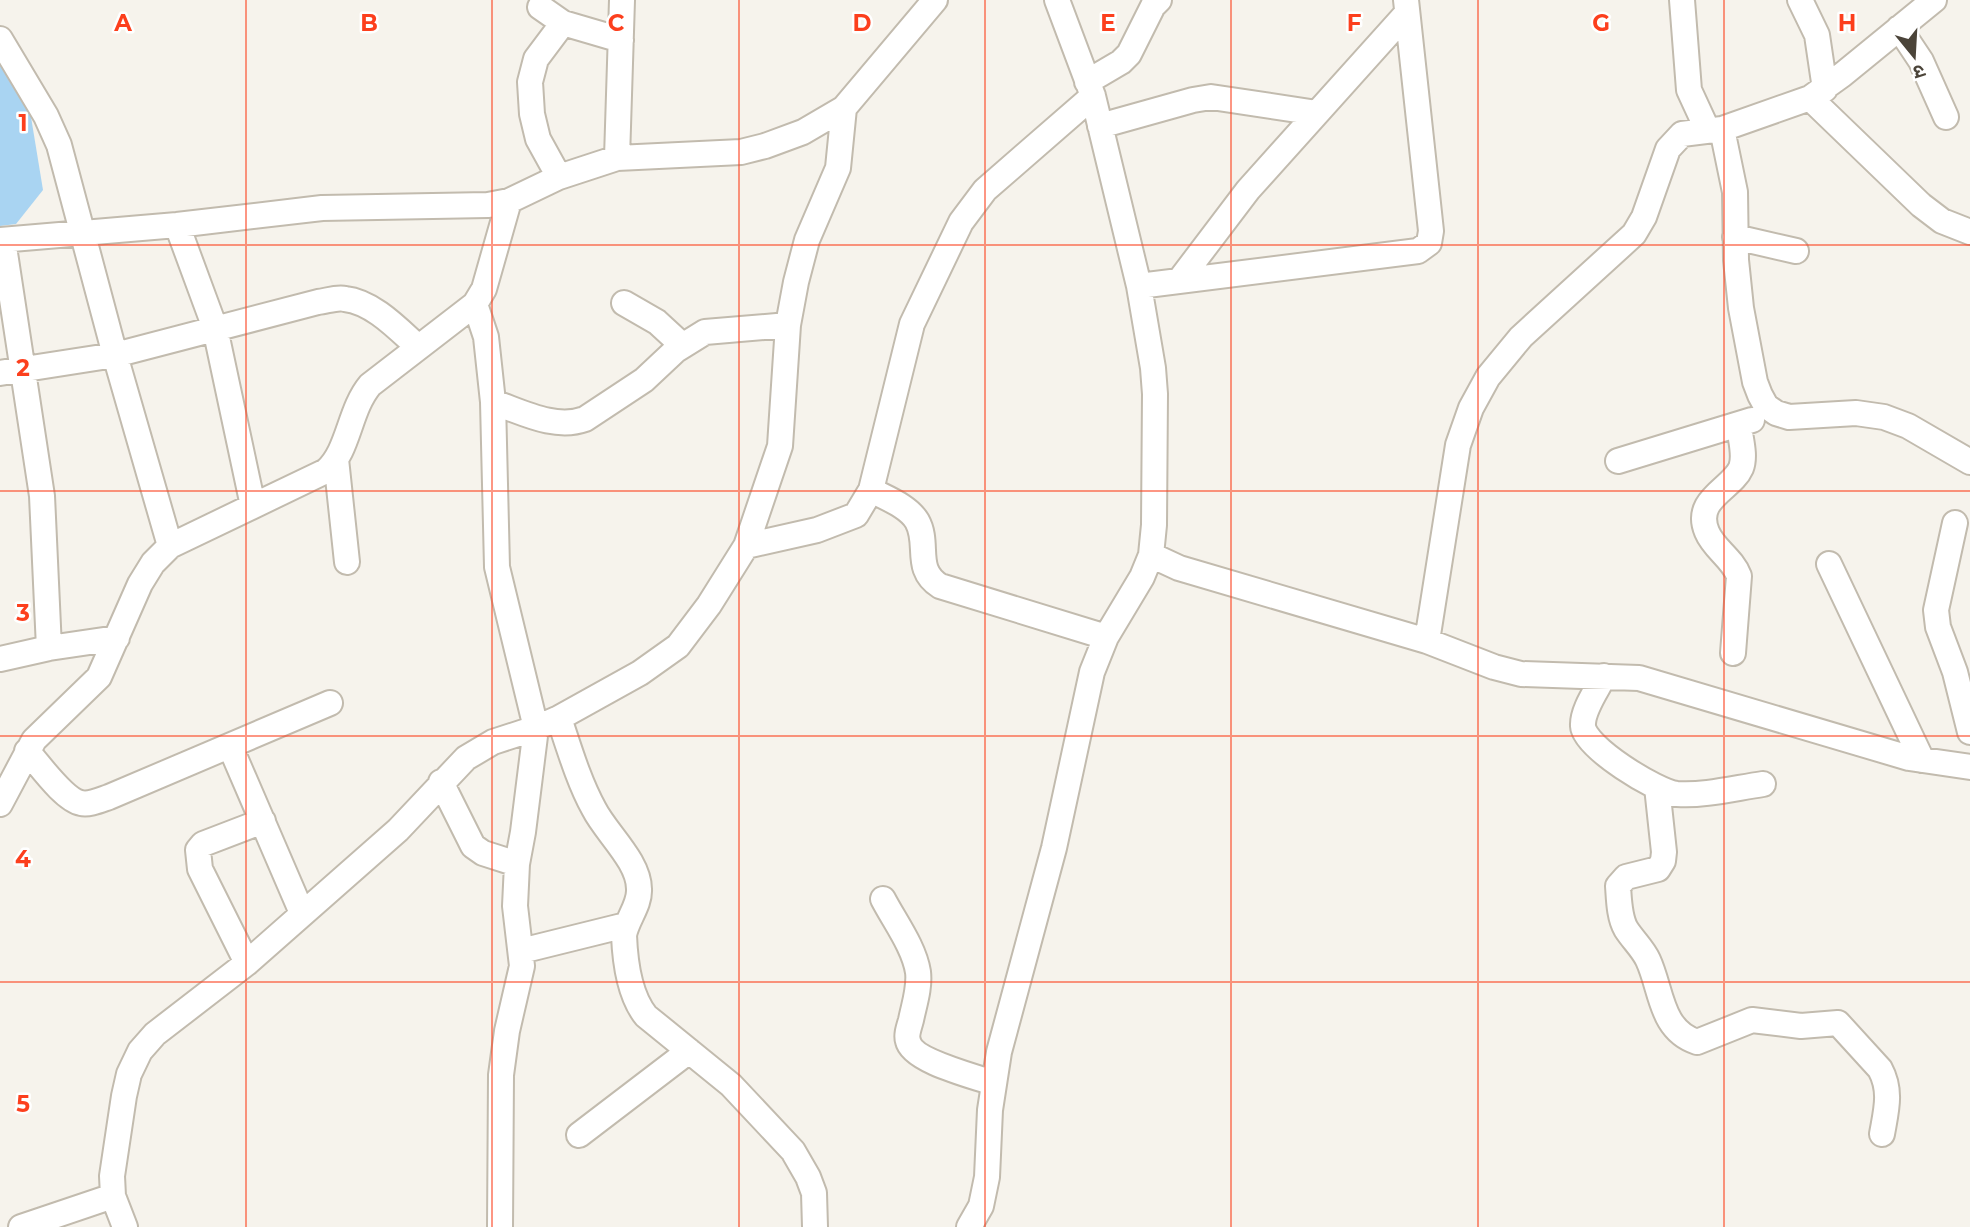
<svg xmlns="http://www.w3.org/2000/svg" width="1970" height="1227" font-family="Montserrat,'Noto Sans Devanagari',sans-serif">
<style>
.water{fill:#a9d4f2}
.lines{fill:none;stroke-linecap:round;stroke-linejoin:round}
.minor-casing{stroke:#c2bbae;stroke-width:28}
.minor{stroke:#fff;stroke-width:24}
.grid{fill:none;stroke:#fc3f1d;stroke-width:2;stroke-opacity:0.55}
.grid-label{font-size:23px;text-anchor:middle;font-weight:bold;fill:#fc3f1d;stroke:#fff;stroke-width:5;stroke-linejoin:round;paint-order:stroke}
</style>
<rect width="100%" height="100%" fill="#f6f3ec"/>
<!-- water -->
<path class="water" d="M0,65L31,117L43,190L16,224L0,226Z"/>
<g class="lines">
<!-- minor casing -->
<g class="minor-casing">
<path id="minor" d="M1682,0L1689,90L1707,129
M1800,0L1817,35L1825,89
M540,7L563,23L621,40
M1899,28L1921,61L1946,117
M0,39L46,116L59,145L115,355L170,546
M1087,82L1121,62L1129,54L1153,6L1159,0
M1810,98L1921,205L1942,221L1970,232
M1100,126L1193,100L1211,97L1317,113
M1722,129L1735,192L1736,260L1741,308L1755,382L1760,395L1766,406L1776,413L1789,417L1856,413L1884,417L1908,426L1970,462
M617,158L622,0
M559,177L538,139L532,114L530,82L536,59L563,23
M177,225L215,328L253,506
M1735,237L1796,251
M0,240L177,225L322,208L488,205L509,201L559,177L617,158L741,152L765,146L803,132L844,108L935,0
M3,240L42,496L49,648
M1179,281L1248,190L1407,13
M1139,286L1418,251L1429,243L1431,231L1406,0
M624,303L657,322L682,345
M475,304L486,337L493,402L497,567L536,728L523,832L517,864L515,906L522,966L507,1031L501,1075L500,1227
M0,373L115,355L318,302C327,301 337,297 345,299C373,302 398,329 418,347
M493,402C522,412 555,430 585,419L644,380L676,350L705,332L788,325
M336,459L347,562
M1618,461L1752,420
M871,490C886,498 908,506 917,521C930,544 913,569 940,586L1106,637
M1955,523L1936,610L1938,627L1955,672L1970,732
M746,546L817,530L856,515L871,490L912,324L961,222L985,190L1093,96
M1151,555L1179,568L1427,641L1494,667L1521,674L1639,678L1909,758L1970,767
M1829,564L1922,760
M1427,641L1458,445L1471,408L1488,377L1521,337L1634,234L1644,217L1668,149L1682,134L1722,129L1810,98L1842,75L1934,0
M1733,653L1739,576C1732,558 1714,549 1707,532C1693,499 1732,489 1741,468C1746,455 1740,438 1739,425
M0,659L49,648L117,638
M1604,676C1597,690 1582,710 1583,726C1584,747 1657,792 1677,794C1704,796 1735,788 1763,784
M559,718C569,748 579,782 594,809C606,833 639,861 639,889C640,905 627,919 624,935C625,961 629,995 646,1016L731,1085L793,1151L808,1177L814,1193L815,1227
M230,746L302,913
M27,751C39,764 64,800 81,803C89,805 100,800 109,797L330,703
M441,782L473,846L483,853L517,864
M1657,787L1664,852L1663,861L1658,869L1626,877L1618,886C1619,899 1619,917 1626,929C1633,940 1643,949 1648,960C1662,990 1660,1030 1697,1042L1752,1020L1801,1026L1838,1023L1880,1069C1892,1091 1886,1111 1882,1134
M0,804L34,740L99,677L140,584L153,563L170,546L326,471C349,451 349,410 370,385L475,304L484,289L509,201
M883,899C895,922 914,947 918,972C920,988 914,1005 911,1020C909,1027 906,1035 908,1041C912,1061 974,1076 993,1083
M521,951L626,925
M247,963L200,869L198,850L203,844L263,821
M579,1135L689,1051
M21,1227L113,1196
M125,1227L113,1196L112,1176L124,1096L129,1074L140,1051L155,1034L247,963L398,830L466,758L493,742L536,728L559,718L640,673L678,646L709,605L746,546L780,446L788,325L796,282L807,240L838,168L844,108
M969,1227L981,1206L987,1177L990,1110L999,1052L1054,848L1092,672L1106,637L1142,577L1151,555L1154,525L1155,394L1153,368L1139,286L1093,96L1057,0"/>
</g>
<!-- minor -->
<use href="#minor" class="minor"/>
</g>
<!-- grid -->
<path class="grid" d="M246,0V1227M492,0V1227M739,0V1227M985,0V1227M1231,0V1227M1478,0V1227M1724,0V1227M0,245H1970M0,491H1970M0,736H1970M0,982H1970"/>
<g class="grid-label">
<text x="123" y="31">A</text>
<text x="369" y="31">B</text>
<text x="616" y="31">C</text>
<text x="862" y="31">D</text>
<text x="1108" y="31">E</text>
<text x="1354" y="31">F</text>
<text x="1601" y="31">G</text>
<text x="1847" y="31">H</text>
<text x="23" y="131">1</text>
<text x="23" y="376">2</text>
<text x="23" y="621">3</text>
<text x="23" y="867">4</text>
<text x="23" y="1112">5</text>
</g>
<!-- north arrow -->
<g transform="translate(1914 56) rotate(162)" stroke="#ffffff" stroke-width="5" paint-order="stroke">
<path d="M0-5L12 26L0 18L-12 26Z" fill="#4b4439"/>
<text y="-10" font-size="19" font-weight="bold" text-anchor="middle" fill="#4b4439">उ</text>
</g>
</svg>
